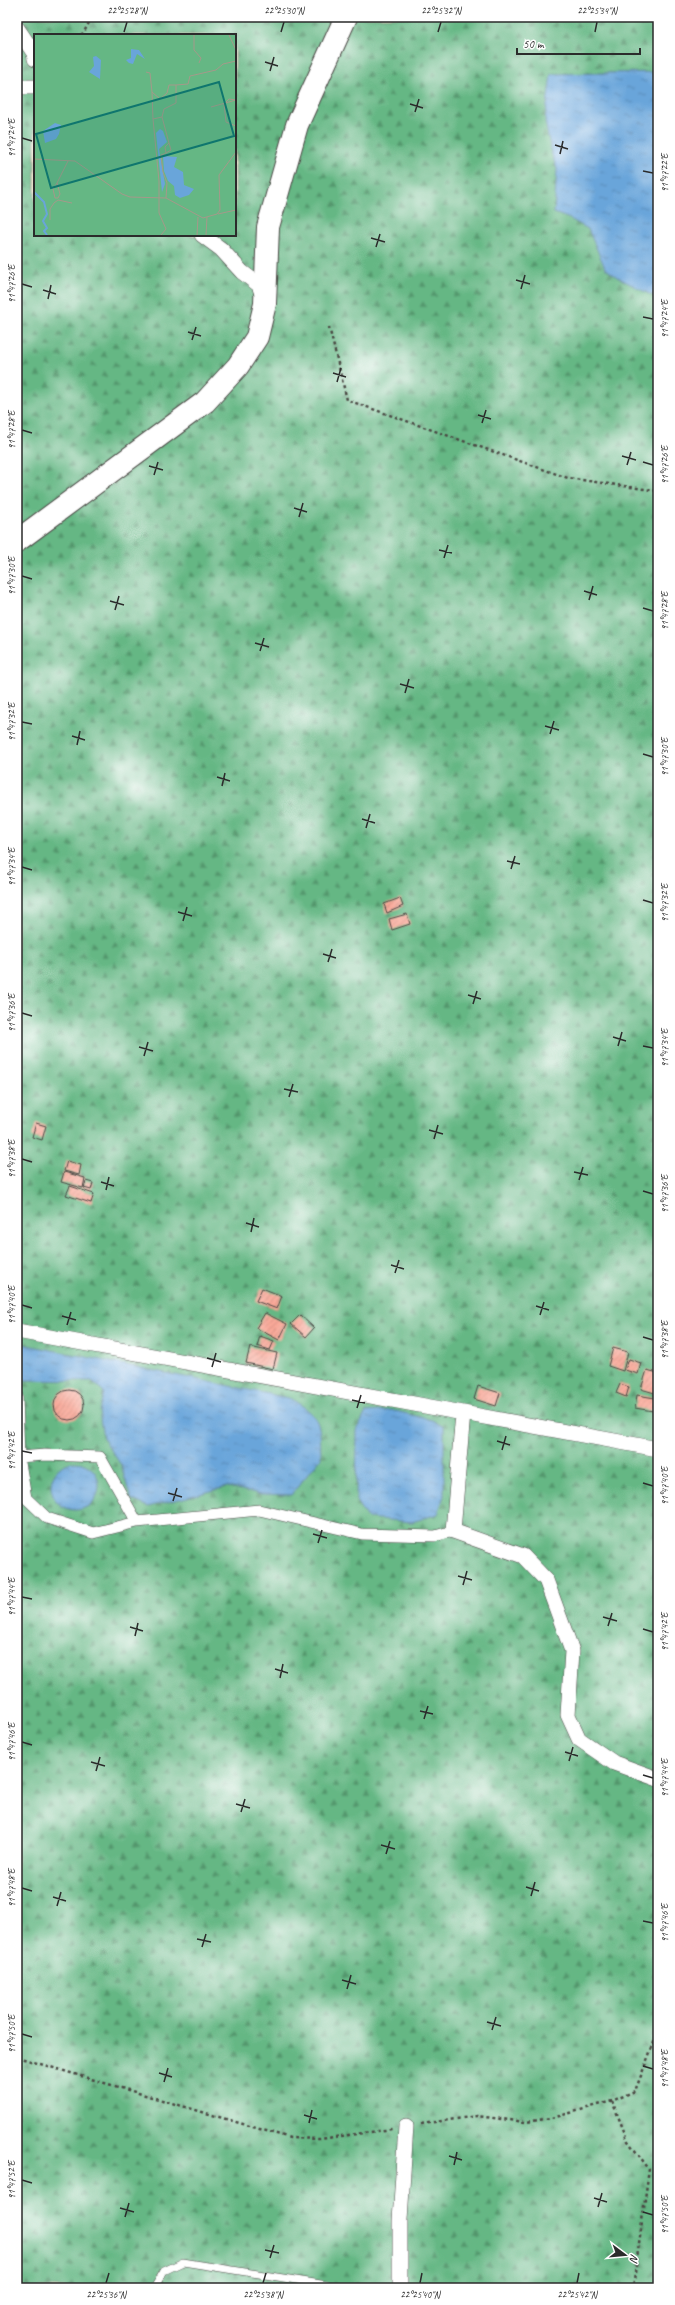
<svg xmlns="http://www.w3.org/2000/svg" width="675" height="2305" font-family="Caveat,sans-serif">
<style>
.forest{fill:url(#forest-firs);stroke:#487158;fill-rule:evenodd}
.water{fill:url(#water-ripples);stroke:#4a6882}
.building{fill:url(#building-hatch)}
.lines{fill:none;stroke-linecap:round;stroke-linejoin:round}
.service-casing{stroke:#494643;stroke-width:8}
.pedestrian-casing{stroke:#494643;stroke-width:12}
.minor-casing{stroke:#494643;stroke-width:16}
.primary-casing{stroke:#494643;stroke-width:24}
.path{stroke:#494643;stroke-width:2.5;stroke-dasharray:3 3;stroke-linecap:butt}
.service{stroke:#fff;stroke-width:7}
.pedestrian{stroke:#fff;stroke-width:11}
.minor{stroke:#fff;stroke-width:15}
.primary{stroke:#fff;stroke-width:22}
.ticks{fill:none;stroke:#2b2b2b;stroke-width:1.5}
.inset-river{fill:none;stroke:#69a5da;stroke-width:2}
.inset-road{fill:none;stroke:#a5998a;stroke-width:1}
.view{fill:#0f766e;fill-opacity:0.15;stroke:#0f766e;stroke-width:2}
.inset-edge{fill:none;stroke:#2b2b2b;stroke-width:2}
.neatline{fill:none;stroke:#2b2b2b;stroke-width:1.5}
.ticks-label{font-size:10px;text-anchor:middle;fill:#2b2b2b}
</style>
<defs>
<pattern id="forest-firs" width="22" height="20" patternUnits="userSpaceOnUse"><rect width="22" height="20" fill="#65b784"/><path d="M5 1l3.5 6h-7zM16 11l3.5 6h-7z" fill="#53956c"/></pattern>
<pattern id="water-ripples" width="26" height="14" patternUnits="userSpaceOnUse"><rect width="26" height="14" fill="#69a5da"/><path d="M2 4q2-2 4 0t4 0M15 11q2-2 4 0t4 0" fill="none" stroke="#5787b1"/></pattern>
<pattern id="building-hatch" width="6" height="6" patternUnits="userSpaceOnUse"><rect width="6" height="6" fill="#f9a898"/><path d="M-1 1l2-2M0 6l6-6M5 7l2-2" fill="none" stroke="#ca897c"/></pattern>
</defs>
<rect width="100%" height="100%" fill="#fff"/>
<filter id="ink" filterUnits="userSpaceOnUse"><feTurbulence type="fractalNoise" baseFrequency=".025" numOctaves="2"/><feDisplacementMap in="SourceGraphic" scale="8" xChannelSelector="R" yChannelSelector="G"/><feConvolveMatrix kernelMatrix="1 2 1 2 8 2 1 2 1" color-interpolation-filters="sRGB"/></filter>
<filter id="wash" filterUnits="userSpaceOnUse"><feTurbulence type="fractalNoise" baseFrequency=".012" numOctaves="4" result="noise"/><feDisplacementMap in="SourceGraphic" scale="16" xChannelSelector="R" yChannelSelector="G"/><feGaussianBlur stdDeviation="0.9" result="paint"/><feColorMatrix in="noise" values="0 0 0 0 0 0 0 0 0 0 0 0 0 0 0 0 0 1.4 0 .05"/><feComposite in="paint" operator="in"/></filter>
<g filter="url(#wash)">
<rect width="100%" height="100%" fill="#f6e2c9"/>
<!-- forest -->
<path class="forest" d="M17,17H658V2288H17ZM35,35H235V235H35Z"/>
<!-- water -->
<path class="water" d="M658,72V297L649,294L617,277L605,268L588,229L570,219L554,213L557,169L551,152L545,121L551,74Z
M17,1343L289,1398C322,1416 320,1423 321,1458L291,1495L261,1494L227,1487L148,1507L131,1499L121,1465L103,1438L99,1411L104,1392L92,1381L17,1380Z
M392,1410L432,1420L444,1427V1496L438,1514L412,1522L367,1518L356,1501L357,1430L366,1412Z
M51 1486a24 24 0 1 1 48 0a24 24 0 1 1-48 0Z"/>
<g id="blocks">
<!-- building -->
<path class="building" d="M400,898L403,906L387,913L384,904Z
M407,914L410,924L392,930L389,919Z
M36,1123L46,1126L42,1140L32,1137Z
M67,1161L81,1165L79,1175L64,1171Z
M64,1172L85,1178L83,1188L61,1182Z
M86,1181L93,1183L91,1190L84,1188Z
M70,1186L94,1194L91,1203L66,1195Z
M262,1288L282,1296L277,1309L256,1301Z
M265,1313L287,1324L279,1340L256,1328Z
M300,1315L314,1328L306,1337L291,1324Z
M260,1336L274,1341L270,1350L257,1346Z
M250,1347L277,1353L273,1369L246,1363Z
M613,1348L628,1352L623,1371L608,1366Z
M629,1359L641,1363L638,1374L625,1370Z
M647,1370L658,1373V1394L641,1389Z
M620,1384L629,1387L626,1397L616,1393Z
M478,1386L500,1393L496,1406L474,1399Z
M54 1405a15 15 0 1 1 30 0a15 15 0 1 1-30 0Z
M637,1395L655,1398L653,1411L635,1408Z
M657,1411H658V1424L655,1423Z"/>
</g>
</g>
<g filter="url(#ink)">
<use href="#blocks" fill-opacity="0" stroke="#494643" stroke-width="1"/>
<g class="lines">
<!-- service casing -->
<g class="service-casing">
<path id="service" d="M154,2288L164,2271L183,2262L346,2288"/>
</g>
<!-- pedestrian casing -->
<g class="pedestrian-casing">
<path id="pedestrian" d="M17,1396L19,1457L45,1455L100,1457L137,1522L259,1510L362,1534L435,1536L453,1531
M19,1457L26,1498L47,1518L93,1533L137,1522"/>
</g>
<!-- minor casing -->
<g class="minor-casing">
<path id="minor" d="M17,28L34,53L35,59
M17,87H35
M202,235L221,249L242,272L259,285L264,299
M17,1331L463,1413L453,1531L523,1556L546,1580L572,1651L568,1715L579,1739L614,1763L658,1779
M463,1413L658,1449
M400,2288V2220L406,2126"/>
</g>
<!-- primary casing -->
<g class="primary-casing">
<path id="primary" d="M17,541L205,402L238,366L257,337L265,304L268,227L297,125L346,17"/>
</g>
<!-- path -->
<path class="path" d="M81,35L84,32L92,17
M329,327L347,400L568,478L658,491
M17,2057L290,2138L320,2139L392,2129
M612,2101L628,2141L649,2169L633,2288
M421,2124L477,2116L526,2122L556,2117L612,2101L635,2091L658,2032"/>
<!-- service -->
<use href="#service" class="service"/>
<!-- pedestrian -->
<use href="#pedestrian" class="pedestrian"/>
<!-- minor -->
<use href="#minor" class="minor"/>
<!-- primary -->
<use href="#primary" class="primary"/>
</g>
</g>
<!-- ticks -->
<path class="ticks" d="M124,32L127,22M281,32L284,22M438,32L441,22M595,32L597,22M265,62L278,66M270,71L274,57M410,104L423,108M415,112L419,99M22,138L32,141M555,145L568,149M560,154L563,141M643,171L653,173M371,238L385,242M376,247L380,234M516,280L530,284M22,284L32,287M521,289L525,275M43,290L56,294M48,299L51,285M643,317L653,319M188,332L201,336M192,340L196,327M333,373L346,377M337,382L341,368M478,415L491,419M482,423L486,410M22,430L32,433M622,456L636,460M643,462L653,465M627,465L631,452M149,466L163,470M154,475L158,462M294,508L307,512M299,517L303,503M439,550L452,553M444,558L448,545M22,576L32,579M584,591L597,595M589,600L593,586M110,601L124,605M643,608L653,611M115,610L119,596M255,643L269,647M260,651L264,638M400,684L414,688M405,693L409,679M22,722L32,724M545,726L559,730M550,734L554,721M72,736L85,740M77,745L80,731M643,754L653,757M217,777L230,781M222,786L225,773M362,819L375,823M366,828L370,814M507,861L520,864M22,867L32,870M511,869L515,856M643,900L653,903M178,912L192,916M183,921L187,907M323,954L336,958M328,962L332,949M468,995L481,999M473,1004L477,991M22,1013L32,1016M613,1037L626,1041M618,1046L622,1032M643,1046L653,1048M139,1047L153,1051M144,1056L148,1042M284,1089L298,1092M289,1097L293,1084M429,1130L443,1134M434,1139L438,1125M22,1159L32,1162M574,1172L588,1175M579,1180L583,1167M101,1182L114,1186M106,1190L109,1177M643,1191L653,1194M246,1223L259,1227M251,1232L254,1218M391,1265L404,1269M395,1273L399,1260M22,1305L32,1308M536,1306L549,1310M540,1315L544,1302M62,1316L76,1320M67,1325L71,1312M643,1337L653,1340M207,1358L221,1362M212,1367L216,1353M352,1400L365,1403M357,1408L361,1395M497,1441L510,1445M502,1450L506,1436M22,1451L32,1453M643,1483L653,1486M168,1493L182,1497M173,1501L177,1488M313,1534L327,1538M318,1543L322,1530M458,1576L472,1580M463,1585L467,1571M22,1597L32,1599M603,1617L617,1621M608,1626L612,1613M130,1627L143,1631M643,1629L653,1632M135,1636L138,1623M275,1669L288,1673M280,1678L283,1664M420,1711L433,1714M424,1719L428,1706M22,1742L32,1745M565,1752L578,1756M569,1761L573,1747M91,1762L105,1766M96,1771L100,1757M643,1775L653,1778M236,1804L250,1808M241,1812L245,1799M381,1845L395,1849M386,1854L390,1841M526,1887L539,1891M22,1888L32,1891M531,1896L535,1882M53,1897L66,1901M57,1906L61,1892M643,1921L653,1923M197,1939L211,1942M202,1947L206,1934M342,1980L356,1984M347,1989L351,1975M487,2022L501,2026M492,2030L496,2017M22,2034L32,2037M643,2066L653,2069M159,2073L172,2077M164,2082L168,2068M304,2115L317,2119M309,2123L312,2110M449,2156L462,2160M454,2165L457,2152M22,2180L32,2183M594,2198L607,2202M598,2207L602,2193M120,2208L134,2212M643,2212L653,2215M125,2217L129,2203M265,2250L279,2253M270,2258L274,2245M106,2283L109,2273M263,2283L266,2273M420,2283L422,2273M577,2283L579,2273"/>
<!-- overview -->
<g transform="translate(34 34)">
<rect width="202" height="202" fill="#f6e2c9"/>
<path d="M0,1H202V201H0Z" fill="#65b784"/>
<path d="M97,15L105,16L111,25L103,20L99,30L95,29L92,26L97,24ZM62,22L67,26L66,45L55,38L60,32L59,23ZM21,89L27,91L25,100L22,105L11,109L9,97ZM126,95L129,97L133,108L125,115L131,150L128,158L122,99ZM129,122L143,123L140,133L149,138L150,151L160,155L155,161L146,164L141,161L140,152L134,147L130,137Z" fill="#69a5da"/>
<path class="inset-river" d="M0,158L10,168L13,180L9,187L13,194L10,197L13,201"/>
<path class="inset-road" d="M160,1V16L167,24L165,29M195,1L202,16M112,38L116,39L118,58M177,73L202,66M128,83L135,109L131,113L132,119L127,121L129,138L133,149L132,164M119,85L118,58L126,65L133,59L135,51H142M202,92L192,88L190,70L195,65L202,66M132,119L137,116L135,109M0,125L41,127L88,160L96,163L132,164L169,184L183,180L186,176L185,141L202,118M23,149L19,155L21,164H24L26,160L23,149L34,127M184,180L202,176M16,186V175L20,169L24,166L38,169M127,201L132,195L125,179V147L119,85L128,83L130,75L142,69V51L154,50L156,42L182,36L189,30L202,27M163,201L164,183M172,201L173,183"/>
<path class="view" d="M185,48L200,102L17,154L2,100Z"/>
<rect width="202" height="202" class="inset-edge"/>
</g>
<!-- margin -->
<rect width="675" height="2305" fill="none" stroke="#fff" stroke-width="44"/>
<!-- north arrow -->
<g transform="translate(625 2255) rotate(106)" stroke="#ffffff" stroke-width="3" paint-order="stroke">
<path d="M0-3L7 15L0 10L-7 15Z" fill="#2b2b2b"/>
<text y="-6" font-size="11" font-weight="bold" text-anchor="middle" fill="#2b2b2b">N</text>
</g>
<!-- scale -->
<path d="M517 48v6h123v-6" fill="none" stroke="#2b2b2b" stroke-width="2"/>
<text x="523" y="48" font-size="12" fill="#2b2b2b" stroke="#ffffff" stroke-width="3" paint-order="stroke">50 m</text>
<rect x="22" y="22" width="631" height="2261" class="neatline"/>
<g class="ticks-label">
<text x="127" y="14">22°25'28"N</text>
<text x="284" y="14">22°25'30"N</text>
<text x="441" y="14">22°25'32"N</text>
<text x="597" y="14">22°25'34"N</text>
<text transform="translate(11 138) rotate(-90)" y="4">91°47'24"E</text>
<text transform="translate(664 173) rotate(-90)" y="4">91°47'22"E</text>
<text transform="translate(11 284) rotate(-90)" y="4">91°47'26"E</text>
<text transform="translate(664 319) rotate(-90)" y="4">91°47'24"E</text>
<text transform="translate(11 430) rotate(-90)" y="4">91°47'28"E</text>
<text transform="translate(664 465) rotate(-90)" y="4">91°47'26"E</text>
<text transform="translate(11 576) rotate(-90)" y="4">91°47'30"E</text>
<text transform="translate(664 611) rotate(-90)" y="4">91°47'28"E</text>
<text transform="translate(11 722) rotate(-90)" y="4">91°47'32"E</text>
<text transform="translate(664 757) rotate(-90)" y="4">91°47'30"E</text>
<text transform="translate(11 867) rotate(-90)" y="4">91°47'34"E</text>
<text transform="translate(664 903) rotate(-90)" y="4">91°47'32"E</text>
<text transform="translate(11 1013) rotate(-90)" y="4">91°47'36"E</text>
<text transform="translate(664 1048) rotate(-90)" y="4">91°47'34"E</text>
<text transform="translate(11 1159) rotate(-90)" y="4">91°47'38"E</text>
<text transform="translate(664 1194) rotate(-90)" y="4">91°47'36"E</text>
<text transform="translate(11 1305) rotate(-90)" y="4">91°47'40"E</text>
<text transform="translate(664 1340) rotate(-90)" y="4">91°47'38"E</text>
<text transform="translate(11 1451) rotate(-90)" y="4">91°47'42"E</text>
<text transform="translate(664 1486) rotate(-90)" y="4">91°47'40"E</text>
<text transform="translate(11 1597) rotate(-90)" y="4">91°47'44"E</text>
<text transform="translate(664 1632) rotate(-90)" y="4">91°47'42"E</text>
<text transform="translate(11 1742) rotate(-90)" y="4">91°47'46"E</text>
<text transform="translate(664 1778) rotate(-90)" y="4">91°47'44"E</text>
<text transform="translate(11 1888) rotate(-90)" y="4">91°47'48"E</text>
<text transform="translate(664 1923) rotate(-90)" y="4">91°47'46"E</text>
<text transform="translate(11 2034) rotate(-90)" y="4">91°47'50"E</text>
<text transform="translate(664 2069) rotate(-90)" y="4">91°47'48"E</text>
<text transform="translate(11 2180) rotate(-90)" y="4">91°47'52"E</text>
<text transform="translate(664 2215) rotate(-90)" y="4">91°47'50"E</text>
<text x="106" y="2298">22°25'36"N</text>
<text x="263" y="2298">22°25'38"N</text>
<text x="420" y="2298">22°25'40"N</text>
<text x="577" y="2298">22°25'42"N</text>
</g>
</svg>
